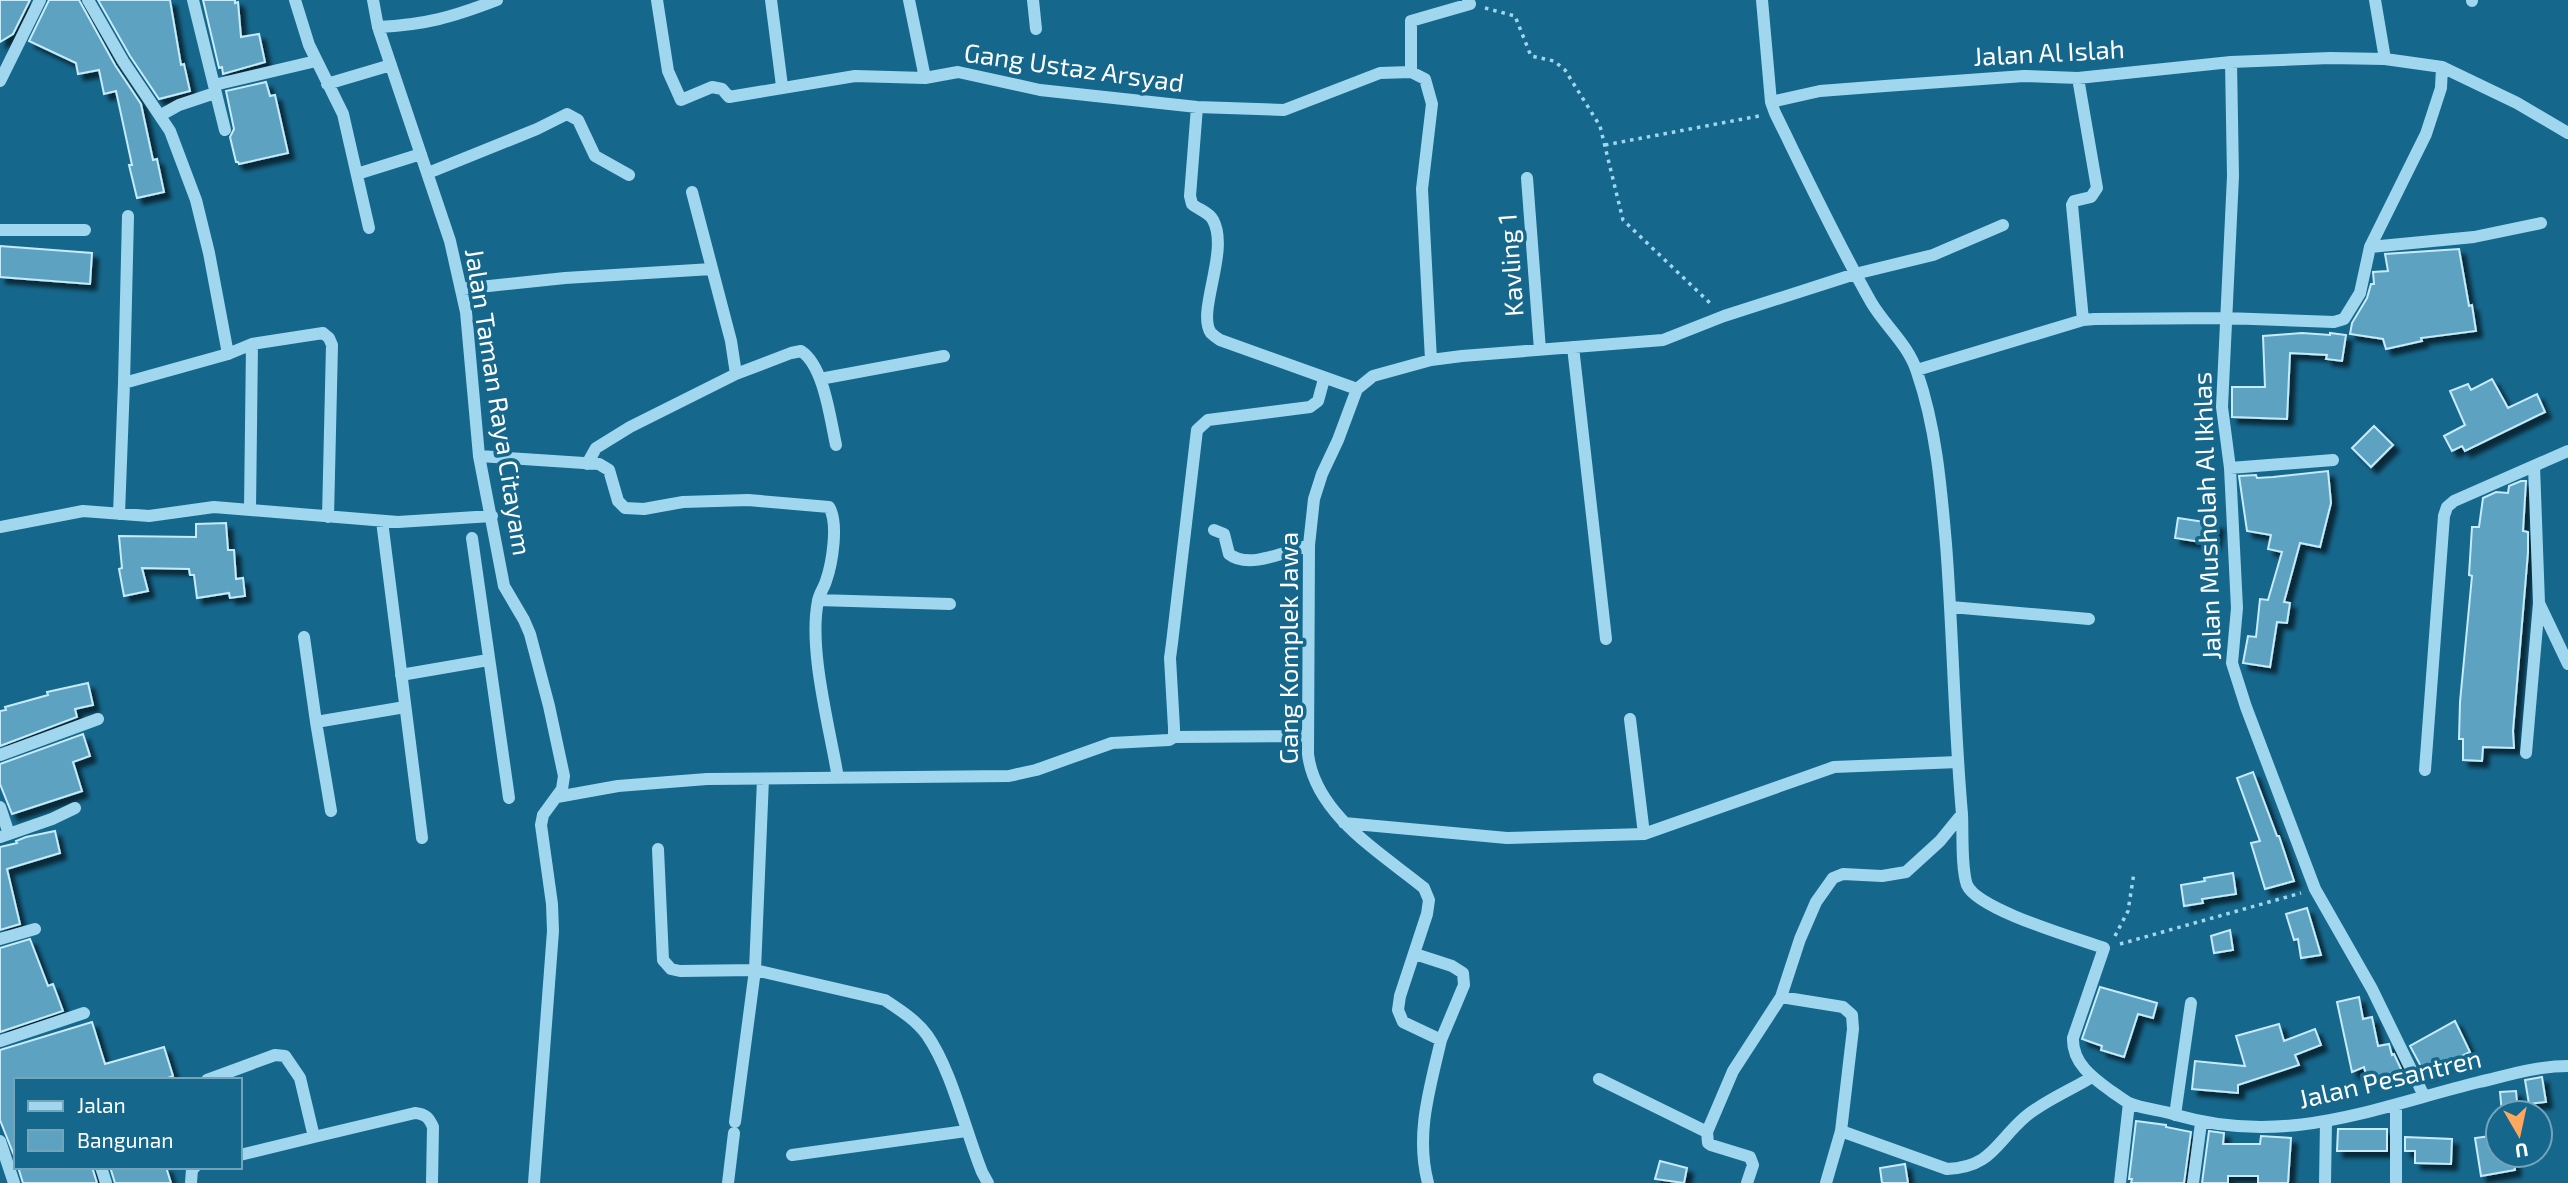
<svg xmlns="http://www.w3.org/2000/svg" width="2568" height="1183" font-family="'Exo 2',sans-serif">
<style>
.building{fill:#5da2c1;stroke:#c6ebfb;stroke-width:2;filter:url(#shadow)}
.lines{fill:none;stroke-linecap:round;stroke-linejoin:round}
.path{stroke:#a0d7ef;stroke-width:3.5;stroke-dasharray:3.5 5;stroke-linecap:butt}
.minor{stroke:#a0d7ef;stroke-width:12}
.labels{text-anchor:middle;stroke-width:7;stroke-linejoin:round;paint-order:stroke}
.street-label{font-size:26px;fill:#fff;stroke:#16678c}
</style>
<defs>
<filter id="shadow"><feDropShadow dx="6" dy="6" stdDeviation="2" flood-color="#0009"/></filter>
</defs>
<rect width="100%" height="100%" fill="#16678c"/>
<!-- building -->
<path class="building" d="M0,0H30L13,34L0,42Z
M49,0H79L115,65L141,104L153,160L157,159L164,192L137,198L129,165H132L116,91L104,94L99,70L78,74L76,63L29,41Z
M98,0H170L181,65L184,64L190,91L159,99L130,56Z
M203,0H235V3L238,2L241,37L259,34L265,62L223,74L222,67L219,68Z
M266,82L270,96L275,95L288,153L239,164L238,162H236L230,137L234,129L226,91Z
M0,246L92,253L90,284L0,277Z
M2459,249L2469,306L2472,305L2476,331L2421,338L2422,341L2386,349L2383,339L2350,334L2352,323L2367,298L2371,284H2374L2373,272L2388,271L2385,254Z
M2302,333L2330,335V333L2346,335L2342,361L2326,359L2327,355L2290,353L2287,419L2232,417V387H2265L2263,336Z
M2492,379L2508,408L2537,394L2545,412L2465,451L2462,446L2452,451L2444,436L2465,425L2450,391L2468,384L2471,390Z
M2374,426L2393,445L2371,467L2352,448Z
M2328,471L2331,503L2320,547L2300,543L2284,602L2290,603L2287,623L2277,622L2270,667L2243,663L2248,636L2256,637L2260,599L2268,600L2282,552L2268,549L2271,535L2247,531L2239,476L2256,475L2257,478L2273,477Z
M2521,481H2526L2523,531L2528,532V552L2513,731L2514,748L2483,747L2482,761L2463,760V739H2459L2460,702L2472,576L2469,575L2472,527H2479L2483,498L2496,492L2508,493L2509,486Z
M2178,518L2218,524L2214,544L2175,538Z
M226,523L228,550H234L236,579L243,578L245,596L230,598L229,593L197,598L194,575H190L189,569L142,568L148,591L124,596L119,569L122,568L119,536L196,537V524Z
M88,683L93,705L75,709L77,717L0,746V711L6,710L5,707L48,695L47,692Z
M83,734L90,756L73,762L82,791L12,814L0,784V764Z
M2253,772L2277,836H2279L2294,881L2265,889L2251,843L2260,841L2237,778Z
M55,831L60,853L7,869L20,924L0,930V847L17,843L16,841L26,837Z
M2233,873L2236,894L2202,899L2203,903L2184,906L2181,885L2205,881L2204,878Z
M2307,908L2321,955L2301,958L2298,939L2294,940L2286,914Z
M2230,930L2233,950L2214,953L2211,936Z
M30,939L48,986L53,984L63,1011L0,1032V948Z
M2100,987L2157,1003L2153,1018L2138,1014L2124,1057L2101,1050L2102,1046L2082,1039Z
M2359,997L2363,1019L2372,1017L2378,1046L2389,1044L2392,1055L2394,1054L2402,1071L2367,1079L2364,1067L2352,1072L2337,1002Z
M2455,1021L2470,1052L2425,1074L2410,1046Z
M92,1022L105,1064L164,1047L173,1076L163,1080H16L15,1158L0,1120V1050Z
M2279,1024L2284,1041L2315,1029L2321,1045L2295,1055L2299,1065L2238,1085V1093L2192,1089L2195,1061L2245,1066L2236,1036Z
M2542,1077L2546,1102L2529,1104L2525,1080Z
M2516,1091L2518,1113H2502L2500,1092Z
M2136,1121L2166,1125V1127L2191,1132L2184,1183H2131L2132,1179H2129Z
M2338,1129H2387V1151H2337Z
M2209,1131L2224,1133L2223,1144H2260L2261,1136L2291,1138L2288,1183H2258V1176H2228V1183H2202Z
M2498,1135V1155H2513L2515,1170L2481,1176L2475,1138Z
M2405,1137L2452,1139L2451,1164L2415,1163V1151H2405Z
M1660,1161L1687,1168L1684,1183L1655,1179Z
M1905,1164L1908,1183H1882L1880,1168Z
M18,1167H92L97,1183H23Z
M110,1167H166L171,1183H115Z"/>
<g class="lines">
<!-- path -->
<path class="path" d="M1485,8L1515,16L1531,56L1554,61L1565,70L1600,126L1623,220L1712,305
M1605,145L1759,116
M2115,936L2128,911L2134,873
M2120,944L2301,893"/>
<!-- minor -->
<path class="minor" d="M88,0L123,61L170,131L196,200L209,253L228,354
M193,0L225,130
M295,0L309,45L343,114L369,228
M373,0L378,27L450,241L466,312L479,456L504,586L524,620L530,634L549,706L564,776L562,789L543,815L541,825L552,904L553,931L534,1183
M657,0L668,71L681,100L712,87L722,89L729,97L855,76L925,78L958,72L1040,90L1197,107L1284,110L1380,73L1411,72V21L1470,4L1468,0
M771,0L782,86
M909,0L925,78
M1033,0L1036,29
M2375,0L2385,59
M2472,0V1
M378,27C425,25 453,17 497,0
M2231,62L2233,176L2222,407L2230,468L2237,608L2232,663L2246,707L2315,889L2372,989L2424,1096
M1411,72L1425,79L1432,104L1422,189L1431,360
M2078,78L2097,188L2091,197L2074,201L2072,205L2083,320
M0,81L40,0
M327,84L391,65
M214,85L316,61
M1771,102L1820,91L1885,86L2024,76L2078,78L2231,62L2330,58L2385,59L2442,67L2517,103L2568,133
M1197,107L1190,196L1192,204C1199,210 1209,212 1213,220C1230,251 1196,312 1211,333C1214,336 1217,338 1220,340L1357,389
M161,115L179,105L215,93
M428,173L537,129L567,114L578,120L595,156L629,175
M357,174L421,154
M1527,178L1540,350
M0,230H85
M2370,247L2474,237L2541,223
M461,289L565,278L712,269
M1573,347L1606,639
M1917,370L2083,320L2095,319L2225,318L2334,322L2344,319L2360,293L2370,247L2426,134L2441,88L2442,67
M736,374L791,353L801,351C824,366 830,418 836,445
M820,379L944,356
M124,383L128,216
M479,456L599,464L609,470L618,501L625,508L644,509L683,502L748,500L829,507C839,523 832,564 826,581C824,588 819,594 818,601C808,649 830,729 838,778
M587,464L596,448L630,427L736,374L731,341L692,192
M2230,468L2333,460
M250,509L252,344
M119,514L124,383L228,354L252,344L323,333L329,338L332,345L328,517
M382,521L422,838
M0,527L83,511L149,516L214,507L398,522L492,516
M1214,530L1224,534L1229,554C1249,570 1286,551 1309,545
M472,538L509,798
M818,600L950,604
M2539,603L2568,664
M1951,607L2089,619
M304,637L316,722
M401,675L488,660
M1630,719L1644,834
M1174,737L1308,736
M2526,753L2539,603L2534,466
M0,755L98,719
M2425,770L2444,516L2447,507L2454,501L2568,451
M557,797L618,786L707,779L1009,776L1036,770L1112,743L1169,740L1174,737V728L1170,658L1172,643L1197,430L1208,420L1310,407L1318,401L1324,379
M0,807L9,834
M331,811L316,722L405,707
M1962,814C1963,833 1961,868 1967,885C1978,910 2076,938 2104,948L2073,1038C2072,1063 2093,1078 2111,1091C2117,1095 2123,1100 2129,1103C2143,1109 2161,1110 2176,1115C2286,1147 2374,1108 2479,1082C2509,1075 2537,1066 2568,1066
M1344,823L1507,838L1644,834L1834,767L1958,762
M0,837L52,819L75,808
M658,849L663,960L671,969L680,971L755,970L885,1000C900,1010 916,1020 927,1035C952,1071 965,1130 982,1172L988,1183
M0,939L35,929
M1415,954L1452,966L1463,973L1464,985L1441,1040
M1781,997L1843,1007L1852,1015L1853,1029L1841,1131L1826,1183
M0,1041L84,1013
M1599,1079L1707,1132
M207,1080L275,1055L285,1056L300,1078L314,1137L415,1113C426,1114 429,1118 433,1127L432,1183
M2175,1115L2191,1003
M735,1122L755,970L763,779
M1841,1131L1947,1169C1992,1167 1996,1142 2025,1117C2044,1101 2071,1090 2092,1077
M0,1141L14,1183
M240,1155L314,1137
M792,1155L966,1131
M101,1167L106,1183
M191,1183L192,1169L195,1167
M728,1183L734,1133
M1428,1183C1415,1134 1430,1088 1441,1040L1403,1022L1398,1010L1400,996L1427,914L1429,900L1424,888C1381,853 1315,814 1308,754L1309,545L1314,499L1322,474L1338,440L1357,389L1373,376L1431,360L1462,356L1663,340L1724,316L1855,274L1933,255L2003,225
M1747,1183L1753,1165L1750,1157L1711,1145L1708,1143L1707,1132L1733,1071L1781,997L1800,939L1816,902L1833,878L1843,874L1882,876L1906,872L1940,841L1962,814C1954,724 1953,634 1946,544C1941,486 1936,427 1917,372C1908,344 1885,326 1871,302C1836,240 1806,176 1775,113L1771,102L1762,0
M2120,1183L2129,1103
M2193,1183L2201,1123
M2325,1183L2326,1122
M2396,1183V1106"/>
</g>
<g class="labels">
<!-- street labels -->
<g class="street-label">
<text transform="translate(2049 53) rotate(-3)" y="9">Jalan Al Islah</text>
<text transform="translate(1074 68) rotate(8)" y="9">Gang Ustaz Arsyad</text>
<text transform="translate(1511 265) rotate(-94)" y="9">Kavling 1</text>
<text transform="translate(498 402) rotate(81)" y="9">Jalan Taman Raya Citayam</text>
<text transform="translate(2207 516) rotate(-92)" y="9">Jalan Musholah Al Ikhlas</text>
<text transform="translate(1289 648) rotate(-90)" y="9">Gang Komplek Jawa</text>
<text transform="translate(2390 1079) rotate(-13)" y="9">Jalan Pesantren</text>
</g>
</g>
<!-- legend -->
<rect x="14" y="1078" width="228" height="91" fill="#16678c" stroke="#73a4ba" stroke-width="2"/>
<rect x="28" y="1101" width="35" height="10" fill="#a0d7ef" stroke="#73a4ba" stroke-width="2"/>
<text x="77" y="1113" font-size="21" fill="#ffffff">Jalan</text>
<rect x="28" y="1130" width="35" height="21" fill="#5da2c1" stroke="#73a4ba" stroke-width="2"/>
<text x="77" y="1148" font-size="21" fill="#ffffff">Bangunan</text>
<!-- north arrow -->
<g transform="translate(2519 1134) rotate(171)"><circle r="33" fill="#16678c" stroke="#73a4ba" stroke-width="2"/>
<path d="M0-5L12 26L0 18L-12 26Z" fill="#ffa85e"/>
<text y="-10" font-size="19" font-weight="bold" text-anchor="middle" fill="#ffffff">U</text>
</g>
</svg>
